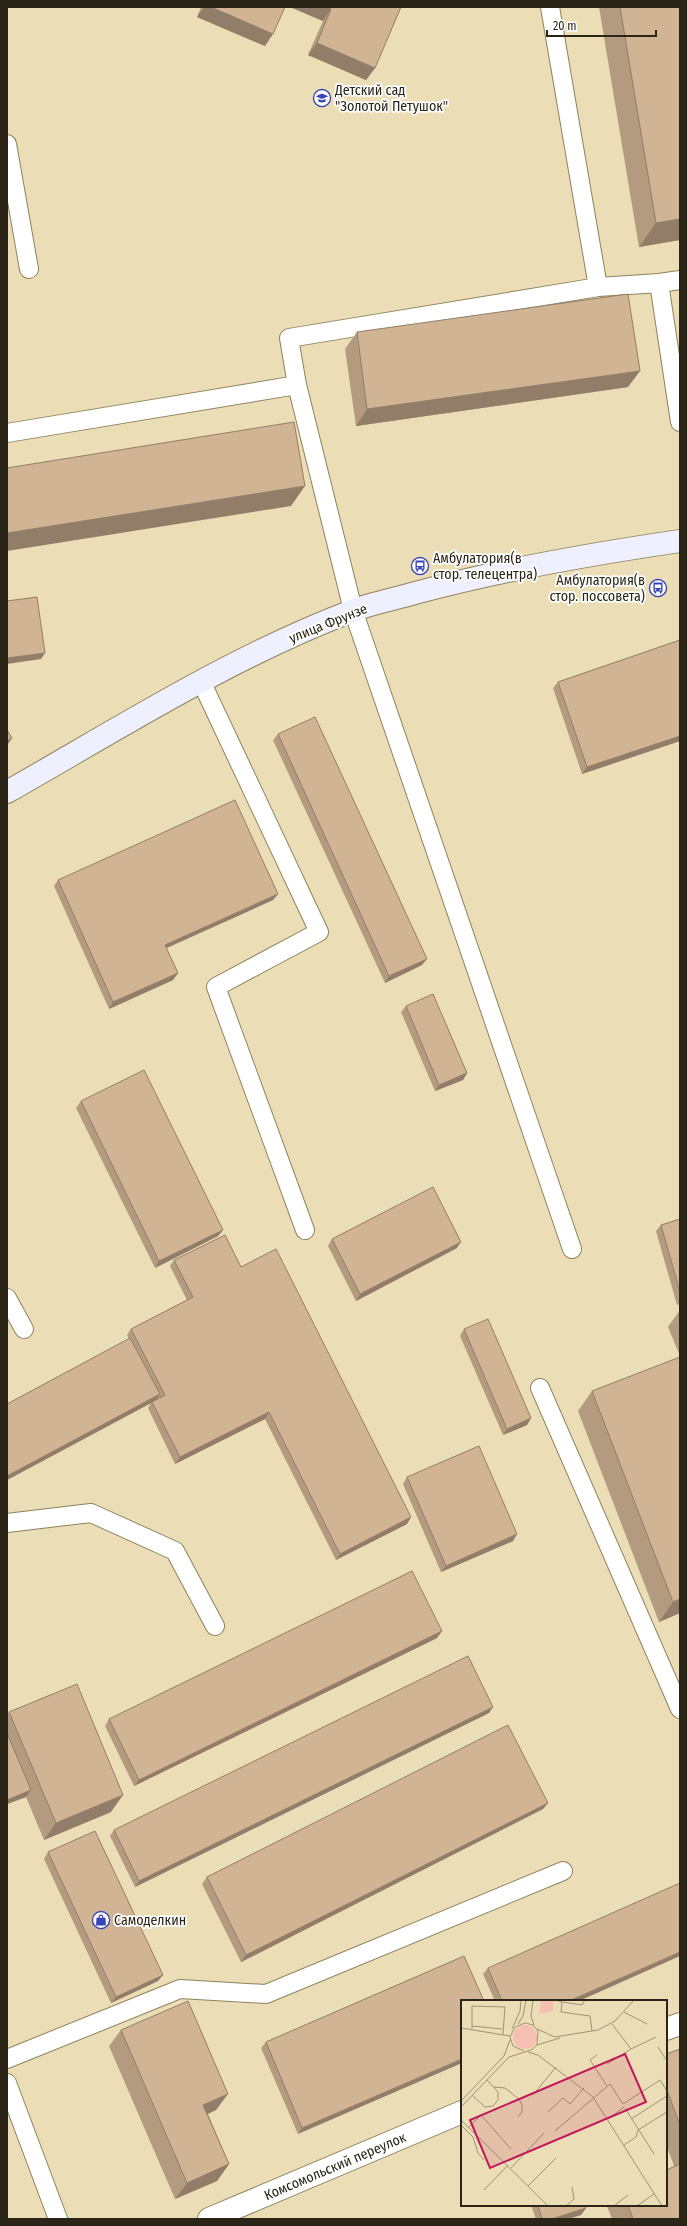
<svg xmlns="http://www.w3.org/2000/svg" width="687" height="2226" font-family="'Fira Sans Condensed',sans-serif">
<style>
.lines{fill:none;stroke-linecap:round;stroke-linejoin:round}
.lane-casing{stroke:#8e825d;stroke-width:20}
.street-casing{stroke:#8e825d;stroke-width:24}
.secondary-casing{stroke:#8e825d;stroke-width:24}
.lane{stroke:#fff;stroke-width:18}
.street{stroke:#fff;stroke-width:22}
.secondary{stroke:#eef1fd;stroke-width:22}
.wall{fill:#b39b7f}
.shaded-wall{fill:#927e68}
.building{fill:#d0b494;stroke:#927e68}
.labels{text-anchor:middle;stroke-width:3.5;stroke-linejoin:round;paint-order:stroke}
.poi-label{font-size:14px;fill:#2a2516;stroke:#fff;text-anchor:start}
.street-label{font-size:14px;fill:#2a2516;stroke:#fff}
.inset-road{fill:none;stroke:#9e9376;stroke-width:1}
.view{fill:#c2185b;fill-opacity:0.15;stroke:#c2185b;stroke-width:2}
.inset-edge{fill:none;stroke:#2a2516;stroke-width:2}
</style>
<rect width="100%" height="100%" fill="#ebddb6"/>
<g class="lines">
<!-- lane casing -->
<g class="lane-casing">
<path id="lane" d="M550,7L598,287L289,338L297,385L353,610L572,1249
M7,144L29,269
M659,283L680,280
M598,287L659,283L680,422
M7,433L297,385
M201,681L319,932L216,987L305,1230
M7,1298L24,1329
M540,1388L680,1709
M7,1523L91,1513L175,1551L215,1626
M7,2059L180,1989L266,1994L563,1871
M7,2083L58,2219"/>
</g>
<!-- street casing -->
<g class="street-casing">
<path id="street" d="M666,2029L680,2024
M209,2219L462,2112"/>
</g>
<!-- secondary casing -->
<g class="secondary-casing">
<path id="secondary" d="M7,792C118,729 233,656 352,611C372,603 395,599 415,593C503,569 591,554 680,541"/>
</g>
<!-- lane -->
<use href="#lane" class="lane"/>
<!-- street -->
<use href="#street" class="street"/>
<!-- secondary -->
<use href="#secondary" class="secondary"/>
</g>
<!-- wall -->
<path class="wall" d="M201,7H285L265,46L197,17Z
M290,7H401L375,68L366,80L308,55L323,21Z
M599,7H680V240L639,247Z
M357,332L628,387L356,426L345,349Z
M680,640V741L582,774L553,688L558,682Z
M278,734L422,965L385,983L273,740Z
M58,880L278,894L273,900L166,948L178,973L173,980L109,1009L54,886Z
M406,1006L467,1073L463,1080L435,1091L401,1012Z
M81,1101L223,1230L218,1236L155,1268L76,1108Z
M680,1219V1304L677,1305L656,1231L661,1225Z
M332,1239L457,1248L356,1301L328,1246Z
M174,1260L241,1267L411,1517L407,1524L336,1560L265,1419L175,1464L148,1408L151,1403L7,1480V1404L129,1339L127,1335L131,1329L187,1300L170,1266Z
M680,1310V1356L668,1327Z
M464,1329L531,1418L527,1425L503,1435L460,1336Z
M592,1391L680,1613L659,1622L578,1411Z
M407,1477L517,1534L513,1541L441,1572L403,1484Z
M442,1631L437,1638L134,1786L105,1726L109,1719Z
M9,1712L111,1812L44,1840L26,1797L7,1804V1716Z
M489,1713L135,1887L110,1836L114,1830Z
M548,1803L543,1809L241,1962L202,1884L207,1877Z
M48,1852L158,1981L111,2003L44,1859Z
M464,1956L298,2134L261,2048L266,2042Z
M488,1968L579,2001H495L483,1974Z
M121,2030L216,2110L208,2114L229,2164L217,2181L175,2199L109,2046Z
M680,2049V2219H612L607,2206L608,2205H666L674,2166L666,2144V2054Z
M531,2205H585L586,2208L581,2215L568,2219H536Z"/>
<!-- shaded-wall -->
<path class="shaded-wall" d="M204,7H211L273,34L265,46L197,17Z
M290,7H327L331,9L323,21Z
M317,43L375,68L366,80L308,55Z
M680,219V240L639,247L656,223Z
M640,371L628,387L356,426L367,409Z
M305,486L291,506L7,551V533Z
M45,653L41,659L7,664V658Z
M680,736V741L582,774L587,767Z
M12,738L8,744L7,745V741Z
M278,894L273,900L160,951L165,945Z
M427,959L422,965L385,983L389,976Z
M178,973L173,980L109,1009L113,1002Z
M467,1073L463,1080L435,1091L439,1085Z
M223,1230L218,1236L155,1268L159,1261Z
M461,1242L457,1248L356,1301L360,1294Z
M160,1394L155,1401L152,1402L151,1403L7,1480V1476Z
M269,1412L265,1419L175,1464L180,1457Z
M531,1418L527,1425L503,1435L507,1429Z
M411,1517L407,1524L336,1560L340,1554Z
M517,1534L513,1541L441,1572L446,1566Z
M680,1599V1613L659,1622L673,1602Z
M442,1631L437,1638L134,1786L139,1780Z
M493,1707L489,1713L135,1887L139,1881Z
M31,1790L26,1797L7,1804V1800Z
M123,1795L111,1812L44,1840L56,1823Z
M548,1803L543,1809L241,1962L246,1955Z
M680,1952V1956L579,2001H569Z
M163,1975L158,1981L111,2003L116,1997Z
M462,2059V2063L298,2134L302,2128Z
M228,2094L216,2110L192,2121L203,2105Z
M229,2164L217,2181L175,2199L187,2183Z
M586,2208L581,2215L568,2219H552Z"/>
<!-- building -->
<path class="building" d="M211,7H285L273,34Z
M327,7H401L375,68L317,43L331,9Z
M620,7H680V219L656,223Z
M628,294L640,371L367,409L357,332Z
M294,422L305,486L7,533V468Z
M37,597L45,653L7,658V601Z
M680,640V736L587,767L558,682Z
M315,717L427,959L389,976L278,734Z
M7,730L12,738L7,741Z
M235,800L278,894L165,945L178,973L113,1002L58,880Z
M433,994L467,1073L439,1085L406,1006Z
M144,1070L223,1230L159,1261L81,1101Z
M433,1187L461,1242L360,1294L332,1239Z
M680,1219V1292L661,1225Z
M225,1235L241,1267L276,1249L411,1517L340,1554L269,1412L180,1457L152,1402L165,1395L131,1329L193,1297L174,1260Z
M488,1319L531,1418L507,1429L464,1329Z
M130,1338L160,1394L7,1476V1404Z
M680,1357V1599L673,1602L592,1391Z
M479,1446L517,1534L446,1566L407,1477Z
M412,1571L442,1631L139,1780L109,1719Z
M468,1656L493,1707L139,1881L114,1830Z
M77,1684L123,1795L56,1823L9,1712Z
M508,1725L548,1803L246,1955L207,1877Z
M7,1733L31,1790L7,1800Z
M95,1831L163,1975L116,1997L48,1852Z
M680,1883V1952L569,2001H502L488,1968Z
M464,1956L484,2001H462V2059L302,2128L266,2042Z
M188,2001L228,2094L203,2105L229,2164L187,2183L121,2030Z
M680,2049V2125L666,2088V2054Z
M680,2164V2219H633L628,2205H666V2170Z
M538,2205H585L586,2208L552,2219H542Z"/>
<!-- icons -->
<defs>
<g id="school-ring" transform="scale(0.9)"><circle r="9.5" fill="#fff" stroke="#3645b8" stroke-width="1.5"/><path d="M0-5L7-2L0 1L-7-2ZM-4 1L0 2.5L4 1V4Q0 6-4 4Z" fill="#3645b8"/></g>
<g id="bus-ring" transform="scale(0.9)"><circle r="9.5" fill="#fff" stroke="#3645b8" stroke-width="1.5"/><path d="M-5-6H5V4H4V6H2V4H-2V6H-4V4H-5ZM-3.5-4V0h7V-4ZM-3.5 1.2v1.5H-2V1.2ZM2 1.2v1.5H3.5V1.2Z" fill="#3645b8"/></g>
<g id="shop-ring" transform="scale(0.9)"><circle r="9.5" fill="#fff" stroke="#3645b8" stroke-width="1.5"/><path d="M-5-2.5h2.3a2.7 3.5 0 0 1 5.4 0H5L5.5 6h-11ZM-1.5-2.5h3a1.5 2.3 0 0 0-3 0Z" fill="#3645b8"/></g>
</defs>
<g fill-rule="evenodd">
<use href="#school-ring" x="322" y="98"/>
<use href="#bus-ring" x="420" y="566"/>
<use href="#bus-ring" x="658" y="588"/>
<use href="#shop-ring" x="101" y="1920"/>
</g>
<g class="labels">
<!-- poi labels -->
<g class="poi-label">
<text x="335" y="95">Детский сад<tspan x="335" dy="16">"Золотой Петушок"</tspan></text>
<text x="433" y="563">Амбулатория(в<tspan x="433" dy="16">стор. телецентра)</tspan></text>
<text x="645" y="585" text-anchor="end">Амбулатория(в<tspan x="645" dy="16">стор. поссовета)</tspan></text>
<text x="114" y="1925">Самоделкин</text>
</g>
<!-- street labels -->
<g class="street-label">
<text transform="translate(328 623) rotate(-22)" y="5">улица Фрунзе</text>
<text transform="translate(335 2166) rotate(-23)" y="5">Комсомольский переулок</text>
</g>
</g>
<!-- overview -->
<g transform="translate(461 2000)">
<rect width="206" height="206" fill="#ebddb6"/>
<path d="M52 37a12 12 0 1 1 24 0a12 12 0 1 1-24 0Z" fill="#f7beb2"/>
<path d="M80,0H92V11L78,14Z" fill="#f7beb2"/>
<path class="inset-road" d="M72,0L70,16L73,25M94,0L101,2L100,12L129,16L131,31M101,2L121,5L124,0M163,12L186,24M57,24L62,16L65,0M151,24L170,49L195,37M11,26L41,29M0,28L49,36M11,29V6L44,7L42,34M51,29L59,11L60,0M76,29L94,37L137,30L154,21L173,0M76,45L99,38M197,47L206,61M67,52L77,55L132,97L201,206M136,55L129,60L146,86M146,64L170,49M33,87L44,88L58,99L61,105V112L57,117M11,95L24,107L32,106L37,100V92L26,80M72,95L95,67M0,101L43,56L49,40M0,107L48,57L70,50L76,45L77,31L72,25L64,23L54,27L49,37L52,46L63,51M164,108L193,154M87,112L102,98L109,104L123,88M147,119L163,107M170,119L206,96M0,120L87,206M0,125L12,137L17,153L23,160M8,127L20,115L50,149M94,131L149,84L162,104L199,80L206,91M163,145L175,137L177,130L206,112M50,168L83,133M67,186L95,158M23,190L47,165M105,206L113,199L111,187M153,206L167,195M176,206L193,194"/>
<path class="view" d="M164,54L185,102L29,168L9,120Z"/>
<rect width="206" height="206" class="inset-edge"/>
</g>
<!-- border -->
<rect width="687" height="2226" fill="none" stroke="#2a2516" stroke-width="16"/>
<!-- scale -->
<path d="M547 30v6h109v-6" fill="none" stroke="#2a2516" stroke-width="2"/>
<text x="553" y="30" font-size="12" fill="#2a2516" stroke="#ffffff" stroke-width="3" paint-order="stroke">20 m</text>
</svg>
